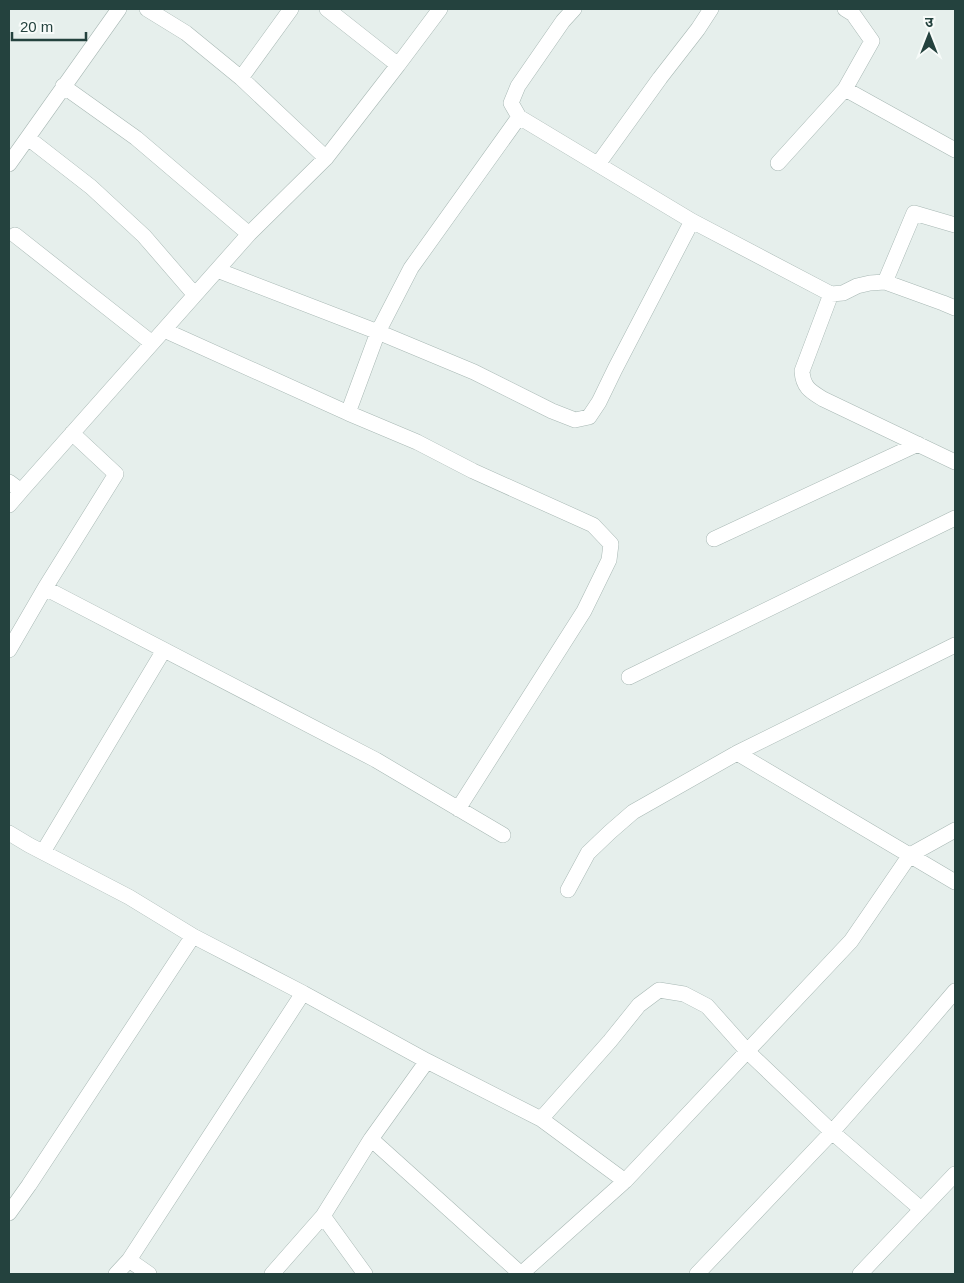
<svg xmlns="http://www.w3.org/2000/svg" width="964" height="1283" font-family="Arial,'Noto Sans Devanagari',sans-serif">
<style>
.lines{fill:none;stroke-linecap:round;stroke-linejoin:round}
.street-casing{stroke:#a8b8b4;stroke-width:16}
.street{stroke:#fff;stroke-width:15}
</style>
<rect width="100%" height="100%" fill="#e6efec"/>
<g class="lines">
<!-- street casing -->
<g class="street-casing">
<path id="street" d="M147,9L186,33L241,78L326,158
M574,9L563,21L518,86L511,103L519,117L692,221L831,294L843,293L857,286L870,283L885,282L943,303L955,308
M398,65L440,9
M241,78L291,9
M63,86L136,138L249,234
M845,89L955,150
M28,138L91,187L144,236L195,295
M778,163L845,89L872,41L853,14L845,9
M9,164L119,9
M598,164L660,78L698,29L711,9
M15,235L152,343
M217,270L378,332L474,372L552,411L575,420L589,417L599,402L615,369L692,221
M885,282L914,213L955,225
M831,294L802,371C803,387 810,391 823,399L955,462
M164,330L348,413L417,442L473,471L593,525L611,544L609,560L584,611L458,809
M348,413L378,332L411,268L519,117
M9,482L21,491L9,505
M21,491L249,234L326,158L398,65L327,9
M714,539L918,444
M45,588L376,760L503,835
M9,650L45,588L116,474L72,433
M629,677L955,518
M737,753L955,882
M9,833L29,845L129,897L193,936L303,993
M43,852L164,650
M568,890L588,853L610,832L633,812L737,753L955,645
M541,1119L610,1041L639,1005L659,990L684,994L707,1006L748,1052L832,1132L921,1209
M371,1139L521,1274
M625,1181L851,941L910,855L955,830
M9,1213L29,1185L193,936
M323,1216L365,1274
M129,1260L149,1274
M116,1274L129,1260L303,993L427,1061L541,1119L625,1181L521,1274
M272,1274L323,1216L371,1139L427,1061
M697,1274L832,1132L914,1039L955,991
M860,1274L955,1174"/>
</g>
<!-- street -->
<use href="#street" class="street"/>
</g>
<!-- border -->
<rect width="964" height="1283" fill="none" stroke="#24423e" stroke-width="20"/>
<!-- north arrow -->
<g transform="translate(929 35)" stroke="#f7fbf9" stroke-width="4" paint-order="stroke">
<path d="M0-4L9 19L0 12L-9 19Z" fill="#24423e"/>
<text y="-8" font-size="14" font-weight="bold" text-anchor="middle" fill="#24423e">उ</text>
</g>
<!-- scale -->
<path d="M12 32v8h74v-8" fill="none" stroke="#24423e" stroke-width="2.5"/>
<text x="20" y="32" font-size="15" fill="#24423e" stroke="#f7fbf9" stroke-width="4" paint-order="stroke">20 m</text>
</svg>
